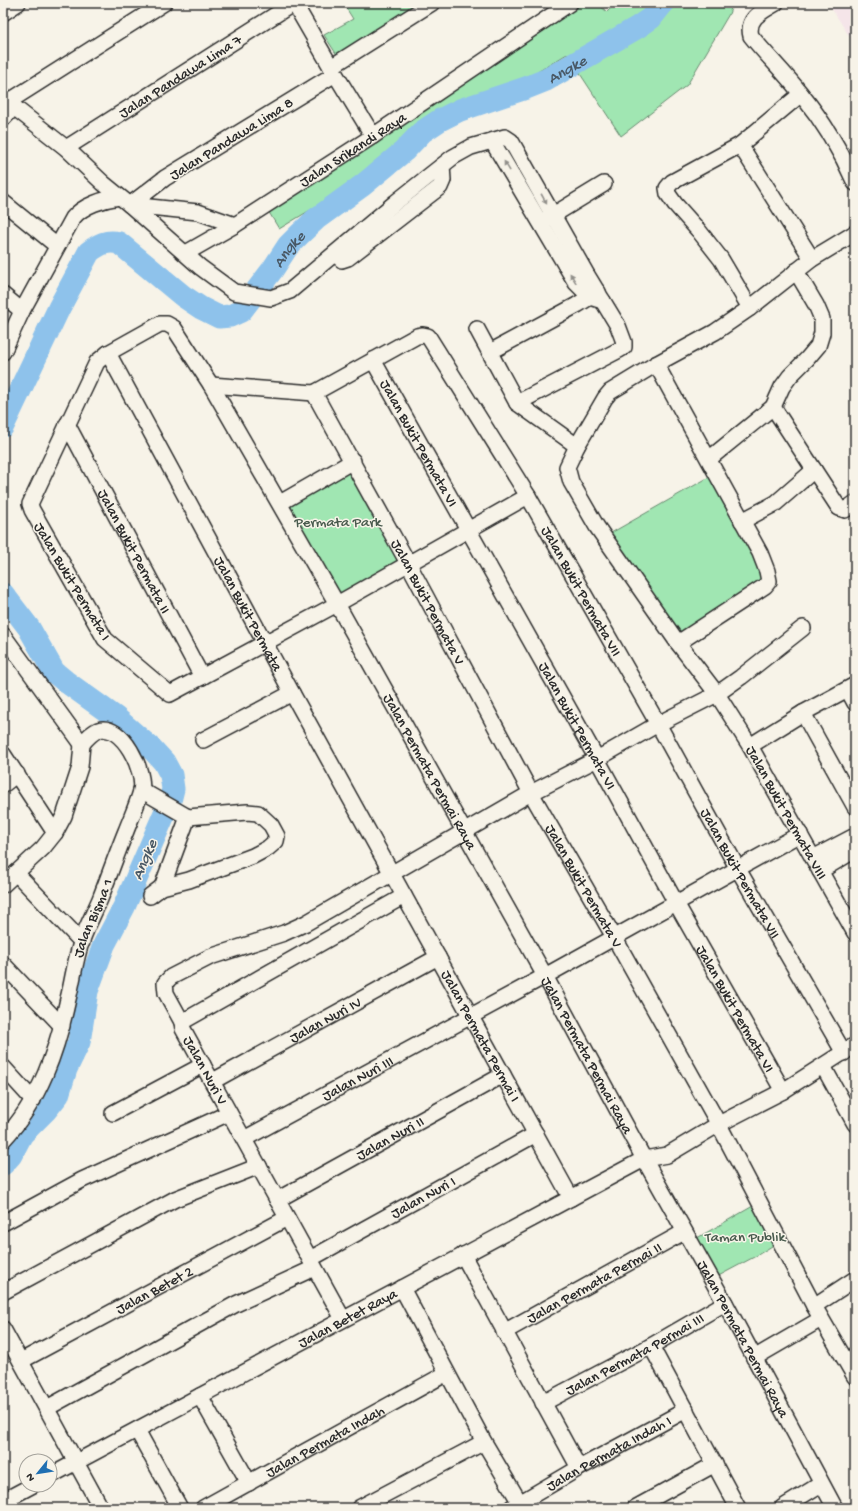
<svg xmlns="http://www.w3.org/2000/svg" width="858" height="1511" font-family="'Gochi Hand',sans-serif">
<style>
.built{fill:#f5e5e9}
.green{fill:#a0e6b2;stroke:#66886e}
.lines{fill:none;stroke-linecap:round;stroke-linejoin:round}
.river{stroke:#8ec2eb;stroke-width:23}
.minor-casing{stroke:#2b2b2b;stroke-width:18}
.minor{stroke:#f7f3e8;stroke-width:15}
.oneway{fill:#918f8a}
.labels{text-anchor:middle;stroke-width:3;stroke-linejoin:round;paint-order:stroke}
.street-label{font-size:15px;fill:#2b2b2b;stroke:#f7f3e8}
.park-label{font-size:15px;fill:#485a4d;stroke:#f7f3e8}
.water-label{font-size:16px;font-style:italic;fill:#495865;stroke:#f7f3e8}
</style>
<rect width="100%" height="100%" fill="#f7f3e8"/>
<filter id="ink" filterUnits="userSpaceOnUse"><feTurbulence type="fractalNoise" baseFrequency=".025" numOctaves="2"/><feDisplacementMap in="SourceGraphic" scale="8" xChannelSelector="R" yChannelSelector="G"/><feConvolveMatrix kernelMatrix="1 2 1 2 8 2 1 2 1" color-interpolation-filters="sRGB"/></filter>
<g filter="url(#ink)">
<!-- built -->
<path class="built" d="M828,3H855V45Z"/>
<!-- green -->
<path class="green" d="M343,3H420L339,58L324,35L353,19Z
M570,3H597L607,12L616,3H733L729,14L687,85L621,136L567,54L279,229L264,204Z
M353,461L408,563L337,604L280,503Z
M711,476L772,579L680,645L604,537Z
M760,1202L780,1241L756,1256L711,1280L690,1242Z"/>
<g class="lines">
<!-- river -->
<g class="river">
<path id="s1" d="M3,426L59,308L89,252C99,244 107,240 119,243L183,296L201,308L219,317L230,316L241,311L273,269L288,246L300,234L316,219L363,185L404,151L422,132L440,120L460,110L526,88L546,80L638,27L651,18L663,3"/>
<path d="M3,594L29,628L54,672L65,681L115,717L153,750L164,762L171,775L173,789L170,801L124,907L104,945L87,991L79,1042L66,1069L58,1095L46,1110L22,1134L11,1155L3,1164"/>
</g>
<!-- minor casing -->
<g class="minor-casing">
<g id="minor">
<path d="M294,3L331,67L373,136"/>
<path d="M776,3C763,11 746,18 751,36C767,56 786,74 801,94C823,121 841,151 855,183"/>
<path d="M3,13L18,3"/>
<path d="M331,67L432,3"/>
<path d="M335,74L165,178L130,205L200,267L234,292L271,298L290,291L396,202L453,157L471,147L505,137L511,141L587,275L618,326L624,342V347L619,350L517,403"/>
<path id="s2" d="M3,96L14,107L66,148L103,183L130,205L198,212L235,225L373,136L570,3"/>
<path d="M8,102L164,3"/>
<path d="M3,119L14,107"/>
<path d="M492,141L576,283L590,297L603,301"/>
<path d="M740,145L812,259"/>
<path id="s3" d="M66,148L294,3"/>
<path d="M3,202L57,246"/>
<path d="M545,220L604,184"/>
<path id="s4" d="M855,233L812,259L750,308L715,332L656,364L610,392L605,398L577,446L567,467L571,482L597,527L678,643L717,694L750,746L855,933"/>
<path d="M186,253L235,225"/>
<path d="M335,254L342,260L348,258L440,187L443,180L442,166"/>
<path d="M3,295L22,311"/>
<path d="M750,308L721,259L699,231L675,204L668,194L667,188L672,182L740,145L801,94"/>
<path d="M477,329L517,403L577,446"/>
<path d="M3,352L22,311L73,218C83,205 105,199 119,197"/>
<path d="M490,352L577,305L598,292"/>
<path id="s5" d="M108,353L292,693L571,1198"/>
<path id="s6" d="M373,360L597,759L676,903L783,1091"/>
<path d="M656,364L760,553L767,571L769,581L765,586L678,643"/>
<path id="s7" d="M211,385L314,393L417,336L423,335L428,336L528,496L658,724L738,869L844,1053"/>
<path id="s8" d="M314,393L408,563L531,793L614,937L717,1121L814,1306L855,1377"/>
<path d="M773,407L839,508L845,510L855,503"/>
<path id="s9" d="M67,424L202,677"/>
<path d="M709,459L773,407L782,387L790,376L807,359L818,346L822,333V319L816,305L796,271"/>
<path id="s10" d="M528,496L337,604L170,694L105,639L32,510L30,504L97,362L108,353L160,324H167L174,328L211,385L337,604L545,976L644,1159L725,1303L835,1508"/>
<path d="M280,503L353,461"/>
<path d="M742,521L776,503L814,470"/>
<path d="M3,635L82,744"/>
<path d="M848,690L855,703"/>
<path d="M803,713L855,807"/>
<path d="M203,740L292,693"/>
<path d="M750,746L803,713L855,685"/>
<path d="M3,754L55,833"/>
<path d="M3,785L17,774"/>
<path d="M141,790L188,817L247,812L258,813L271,825L277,836L276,841L268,848L253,856L189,880L162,887L150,896"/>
<path d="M813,858L855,836"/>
<path d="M820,871L855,850"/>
<path d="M16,873L82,942"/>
<path d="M3,885L43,848L55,833L64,816L80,767L82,744"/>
<path d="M162,887L188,817"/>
<path d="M3,964L62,1026"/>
<path d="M182,1022L166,993L165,983L171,977L210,957L284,933L306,923L531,793L597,759L658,724L717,694L741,677L803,628"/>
<path d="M823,1066L855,1124"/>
<path d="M3,1067L33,1100"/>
<path id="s11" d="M213,1081L438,957"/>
<path d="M113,1113L203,1065"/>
<path id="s12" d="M244,1139L545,976L800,834"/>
<path id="s13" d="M3,1140C40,1101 57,1050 68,999C73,980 75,959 82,940C87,926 94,913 100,899C109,876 117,853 126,831C131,818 137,805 141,791C146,772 122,722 98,730C91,733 86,739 82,744"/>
<path id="s14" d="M277,1200L503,1075"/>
<path d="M3,1223L82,1180L229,1113"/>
<path d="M463,1255L579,1468"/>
<path id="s15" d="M310,1259L536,1134"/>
<path d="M402,1288L484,1442L520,1503"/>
<path d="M3,1292L175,1199L259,1166"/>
<path d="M814,1306L855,1279"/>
<path d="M343,1319L183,1029L182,1022L404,896"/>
<path d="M3,1329L101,1508"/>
<path id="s16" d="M504,1332L684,1232"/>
<path d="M651,1346L738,1508"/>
<path d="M754,1358L821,1319"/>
<path id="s17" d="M21,1361L287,1218"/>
<path d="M200,1396L249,1483"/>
<path id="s18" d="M543,1403L651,1346L725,1303"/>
<path d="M47,1408L236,1304L314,1268"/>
<path d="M137,1430L180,1508"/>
<path id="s19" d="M50,1476L644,1159L667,1155L719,1124L783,1091L855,1045"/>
<path d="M3,1501L33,1485"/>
<path id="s20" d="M203,1508L447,1373"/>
<path d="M359,1508L484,1442"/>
<path id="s21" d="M511,1508L579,1468L686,1410"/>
<path d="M635,1508L715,1464"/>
<path d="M782,1508L821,1484"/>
</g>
</g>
<!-- minor -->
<use href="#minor" class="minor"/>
</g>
<!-- one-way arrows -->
<defs><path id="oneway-solid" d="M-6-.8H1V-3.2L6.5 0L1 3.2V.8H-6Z"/></defs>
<g class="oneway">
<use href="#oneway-solid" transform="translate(507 166) rotate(-121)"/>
<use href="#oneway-solid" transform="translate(544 199) rotate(61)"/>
<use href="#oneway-solid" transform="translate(573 278) rotate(-122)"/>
</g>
</g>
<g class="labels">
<!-- street labels -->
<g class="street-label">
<text dy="5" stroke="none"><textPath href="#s3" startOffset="135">Jalan Pandawa Lima 7</textPath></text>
<text transform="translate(231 138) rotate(-32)" y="5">Jalan Pandawa Lima 8</text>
<text dy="5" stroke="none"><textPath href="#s2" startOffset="415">Jalan Srikandi Raya</textPath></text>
<text dy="5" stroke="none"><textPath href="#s6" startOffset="95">Jalan Bukit Permata VI</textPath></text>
<text dy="5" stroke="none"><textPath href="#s9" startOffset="144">Jalan Bukit Permata II</textPath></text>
<text transform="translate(73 581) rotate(59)" y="5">Jalan Bukit Permata I</text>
<text dy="5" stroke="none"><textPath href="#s7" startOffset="530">Jalan Bukit Permata VII</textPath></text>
<text dy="5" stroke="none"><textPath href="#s8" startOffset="238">Jalan Bukit Permata V</textPath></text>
<text dy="5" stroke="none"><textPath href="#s5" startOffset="296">Jalan Bukit Permata</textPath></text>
<text dy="5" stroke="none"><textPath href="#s6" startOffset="419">Jalan Bukit Permata VI</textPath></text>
<text dy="5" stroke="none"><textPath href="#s10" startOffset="1407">Jalan Permata Permai Raya</textPath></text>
<text dy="5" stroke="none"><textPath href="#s4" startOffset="790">Jalan Bukit Permata VIII</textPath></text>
<text dy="5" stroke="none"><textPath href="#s7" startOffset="854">Jalan Bukit Permata VII</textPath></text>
<text dy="5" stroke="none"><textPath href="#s8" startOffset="562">Jalan Bukit Permata V</textPath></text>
<text dy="5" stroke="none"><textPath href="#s13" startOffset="242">Jalan Bisma 1</textPath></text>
<text dy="5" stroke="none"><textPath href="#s6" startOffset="743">Jalan Bukit Permata VI</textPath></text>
<text dy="5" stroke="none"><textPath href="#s11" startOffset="128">Jalan Nuri IV</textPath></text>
<text dy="5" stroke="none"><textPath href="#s5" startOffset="778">Jalan Permata Permai I</textPath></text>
<text dy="5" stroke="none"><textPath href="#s10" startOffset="1731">Jalan Permata Permai Raya</textPath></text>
<text transform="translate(206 1070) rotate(61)" y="5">Jalan Nuri V</text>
<text dy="5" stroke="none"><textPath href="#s12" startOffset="129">Jalan Nuri III</textPath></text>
<text dy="5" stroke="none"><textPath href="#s14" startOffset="129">Jalan Nuri II</textPath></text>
<text dy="5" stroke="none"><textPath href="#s15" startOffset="129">Jalan Nuri I</textPath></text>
<text dy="5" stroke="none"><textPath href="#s16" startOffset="103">Jalan Permata Permai II</textPath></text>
<text dy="5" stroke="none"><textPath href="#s17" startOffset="151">Jalan Betet 2</textPath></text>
<text dy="5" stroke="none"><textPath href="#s19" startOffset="337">Jalan Betet Raya</textPath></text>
<text dy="5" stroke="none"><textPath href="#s10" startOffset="2055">Jalan Permata Permai Raya</textPath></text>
<text dy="5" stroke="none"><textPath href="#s18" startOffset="104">Jalan Permata Permai III</textPath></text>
<text dy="5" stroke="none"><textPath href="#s20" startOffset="139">Jalan Permata Indah</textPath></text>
<text dy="5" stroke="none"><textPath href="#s21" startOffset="112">Jalan Permata Indah I</textPath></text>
</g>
<!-- park labels -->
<g class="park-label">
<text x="338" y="526">Permata Park</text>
<text x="745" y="1241">Taman Publik</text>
</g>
<!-- water labels -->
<g class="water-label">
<text dy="6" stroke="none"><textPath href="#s1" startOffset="790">Angke</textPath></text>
<text dy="6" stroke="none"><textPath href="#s1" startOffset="453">Angke</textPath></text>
<text transform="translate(143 859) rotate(-67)" y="6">Angke</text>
</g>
</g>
<!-- margin -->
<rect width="858" height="1511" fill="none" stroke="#f7f3e8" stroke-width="16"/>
<rect x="8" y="8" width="842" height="1495" fill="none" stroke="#2b2b2b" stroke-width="1.5" filter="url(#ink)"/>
<!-- north arrow -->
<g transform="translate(38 1473) rotate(240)"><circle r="19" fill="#f7f3e8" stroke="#a5a39c"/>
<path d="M0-3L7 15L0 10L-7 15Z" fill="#1f6fb2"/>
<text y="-6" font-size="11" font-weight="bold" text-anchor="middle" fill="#2b2b2b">N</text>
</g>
</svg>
